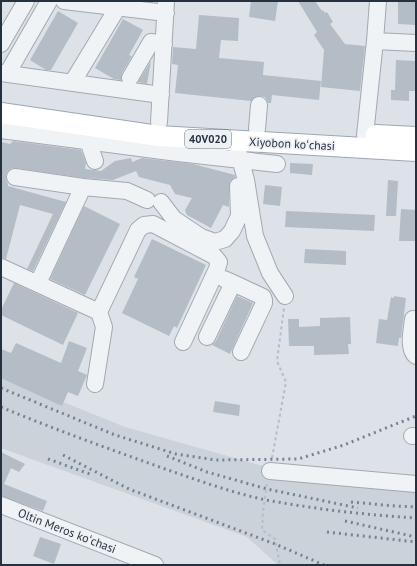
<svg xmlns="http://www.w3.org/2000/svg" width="417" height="566" font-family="'PT Sans',sans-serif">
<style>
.built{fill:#cbd2da}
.building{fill:#b4bcc5}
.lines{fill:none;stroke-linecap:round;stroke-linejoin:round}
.minor-casing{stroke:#a2a9b2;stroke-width:18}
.major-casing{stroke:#9ca7b4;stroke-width:22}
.path{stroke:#b7bdc3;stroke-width:2;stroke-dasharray:3 3;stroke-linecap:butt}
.minor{stroke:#f0f3f6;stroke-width:16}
.major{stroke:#fff;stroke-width:20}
.rail{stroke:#768392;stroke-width:3;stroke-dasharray:2 4;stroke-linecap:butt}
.labels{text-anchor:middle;stroke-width:3.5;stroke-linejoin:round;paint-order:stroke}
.shield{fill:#edf1f6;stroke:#626b76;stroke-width:1}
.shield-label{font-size:11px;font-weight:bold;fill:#26313f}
.street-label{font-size:12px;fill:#26313f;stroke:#edf1f6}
</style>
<rect width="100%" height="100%" fill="#dde2e8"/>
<!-- built -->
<path class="built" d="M1,377L125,427L316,481L416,492V565H278L247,537L1,448Z"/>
<!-- building -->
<path class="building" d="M251,1H278L275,21L249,17Z
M298,1H315L322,11L323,10L325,13L327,12L333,22L330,24L345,44L365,46L360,91L321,87L324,50L314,35L317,32Z
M398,1H416V25L398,24Z
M58,11L78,23L51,70H46L30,60Z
M199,15L239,18L238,41L221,40L219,58L264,62L263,75L321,81L319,100L272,95L271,103H268L265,97L260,96L255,97L251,101L175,93L178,65L172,64L173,47L196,49Z
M123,19L143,30L129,55L132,56L122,73L121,80L114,79L95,68Z
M396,60L416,61V91H409V101L391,100V90H395Z
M151,61L147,84L138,82Z
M13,141L81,150L86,163L85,169L94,170L101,171L115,161L131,158L132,162L142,158L193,164L235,175V177L230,181L229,186V207L223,205L211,228L187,215L185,210L192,198L175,194L170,185L139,177L136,171L113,180L84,178L16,168H12L8,171L6,175V180L8,184V186L66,202L33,271L27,269L53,214L20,205L6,259L1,258V142L10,144Z
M290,163L313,164L312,175L290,173Z
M388,180L398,181L396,216H386Z
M265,185L282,187L280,206L263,204Z
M84,206L120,224L85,295L50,279Z
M401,209L416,210V241H399Z
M286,211L375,215L374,231L285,227Z
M152,239L206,265L177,328L174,326L169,336L122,313L138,279L134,277Z
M305,249L346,251V265L304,263Z
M14,283L78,313L63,345L1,315V310Z
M237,296L253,303L230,354L212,345L216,341Z
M394,296L406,298L401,338H399L398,346L376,343L379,319L387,320L391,297L394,298Z
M350,317L351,344H348L349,354L314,355V346H289L288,319H299V327L320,326V318Z
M69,341L87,348L78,371L87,375L78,396L68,392L62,406L1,378V349L11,353L16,343L61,363Z
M215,401L240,405L239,416L213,412Z
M1,452L25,464L19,472L11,468L4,484L47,501L43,511L1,496Z
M40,537L61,544L54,564L33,556Z"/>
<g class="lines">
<!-- minor casing -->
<g class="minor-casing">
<path id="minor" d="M64,1L166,13
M375,41L378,1
M1,44L26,1
M1,73L161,95
M7,74L49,1
M130,78L151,42L164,44
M72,83L118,7
M159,122L166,1
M257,129L259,105
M1,130L178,153L277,164
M89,134L88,141L95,161
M365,135L375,41L416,43
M238,151L246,180L255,236L270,273L285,296
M15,177L83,187L38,283
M83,187L127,191L147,200
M161,202L174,219L201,237L215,242L225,239L232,231L239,216L238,186
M1,267L99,312L138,230L144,225L153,224L214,256L219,262L217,269L183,342
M233,283L263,297L264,300V303L241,352
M413,319C412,329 407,349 416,356
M207,337L233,283L224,279
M95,384L104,327L99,312
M412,436H416
M270,471L416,484
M1,505L155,565"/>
</g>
<!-- major casing -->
<g class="major-casing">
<path id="major" d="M1,113L159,136L416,151
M376,135L416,137"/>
</g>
<!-- path -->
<path class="path" d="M272,458L286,382L277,361L284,308
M267,484L263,511L262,530L275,539L280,565"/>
<!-- minor -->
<use href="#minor" class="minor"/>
<!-- major -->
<use href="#major" class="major"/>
<!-- rail -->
<path class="rail" d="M1,388L115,435L176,454L216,460L298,459L344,445L416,416
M1,407C56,430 112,450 168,470C200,481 233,493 266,500C315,509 366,515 416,518
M63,455L129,489L275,544L324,565
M167,456L207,472L267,489L358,508
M48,459L90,474
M351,502L395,506L416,507
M345,521L416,537
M327,532L416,542"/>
</g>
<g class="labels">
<!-- shield labels -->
<rect class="shield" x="185" y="130" width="46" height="18" rx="3"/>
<g class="shield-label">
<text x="208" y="143">40V020</text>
</g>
<!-- street labels -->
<g class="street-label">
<text transform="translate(292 144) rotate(3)" y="4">Xiyobon koʻchasi</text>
<text transform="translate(67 531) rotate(21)" y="4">Oltin Meros koʻchasi</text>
</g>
</g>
<!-- border -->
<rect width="417" height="566" fill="none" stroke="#26313f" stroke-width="4"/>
</svg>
